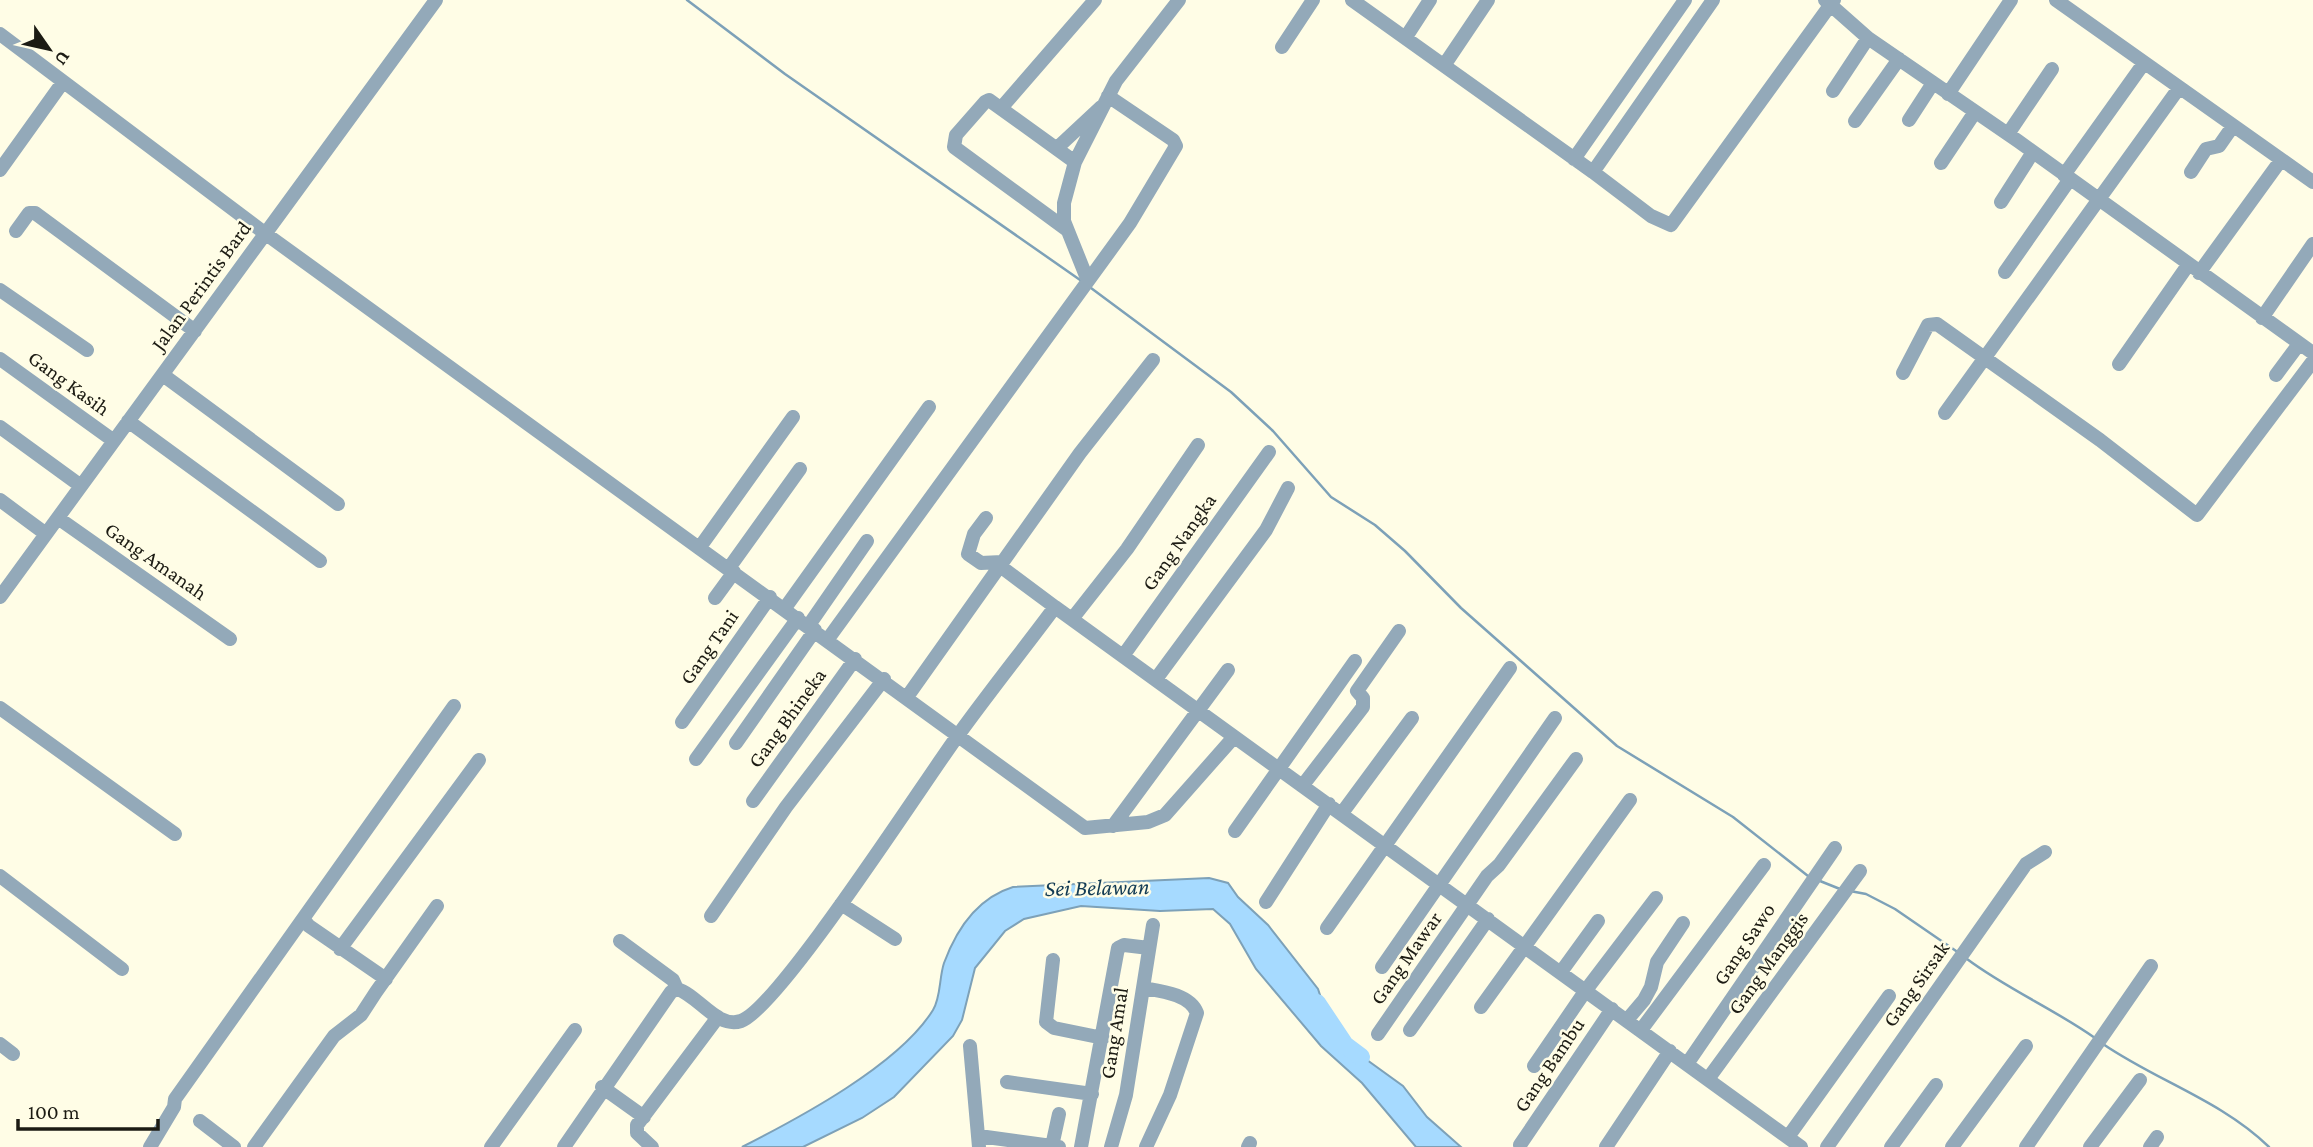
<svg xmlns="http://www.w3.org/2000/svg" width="2313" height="1147" font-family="'Crimson Pro',serif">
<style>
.water{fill:#a6daff;stroke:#7da1b8;stroke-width:2}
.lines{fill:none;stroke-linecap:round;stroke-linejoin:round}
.stream{stroke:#7da1b8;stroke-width:2.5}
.river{stroke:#a6daff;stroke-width:18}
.minor{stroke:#93a9b9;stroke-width:14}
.labels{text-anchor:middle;stroke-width:5;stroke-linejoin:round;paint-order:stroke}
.street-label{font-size:21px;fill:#1c1b13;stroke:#fffde6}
.water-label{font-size:23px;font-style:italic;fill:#123b54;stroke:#fffde6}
</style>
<rect width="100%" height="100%" fill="#fffde6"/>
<!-- water -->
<path class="water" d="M1209,878L1228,883L1238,897L1268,925L1318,989L1331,1028L1338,1039L1403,1086L1427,1117L1461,1147H1416L1362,1083L1321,1046L1256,969L1230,924L1213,909L1160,911L1081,906L1024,919L1005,931L975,968L962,1020L953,1036L894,1097L862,1118L803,1147H742C799,1118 899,1065 933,1010C941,997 939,978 944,963C957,928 977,898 1013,887Z"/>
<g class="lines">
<!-- stream -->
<path class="stream" d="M687,0L785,74L1083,282
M1091,288L1231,392L1273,431L1331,497L1375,525L1405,551L1461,608L1617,746L1733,817L1808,876
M1820,881L1840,889
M1850,891L1866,894L1895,909L1959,953
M1967,959C2007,989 2054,1009 2095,1038
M2103,1044C2157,1081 2222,1101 2269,1147"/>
<!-- river -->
<path class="river" d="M1317,1003L1345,1045L1361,1057"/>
<!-- minor -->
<path class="minor" d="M1352,0L1593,172L1713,0
M1825,0L1868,38L2018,141L2313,353
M2056,0L2313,182
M0,34L266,234L1085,828L1148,822L1165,815L1234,737
M1406,37L1430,0
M1282,47L1313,0
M1445,64L1488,0
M1833,91L1868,38
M1948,94L2011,0
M1002,107L1095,0
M1909,120L1933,83
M1855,121L1899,59
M2008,134L2052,69
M1057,148L1101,107
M1574,159L1685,0
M1075,162L1116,81L1179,0
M1941,163L1975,112
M0,170L63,82
M1593,172L1651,216L1671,225L1834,0
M2191,172L2206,149L2219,146L2233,126
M2064,175L2144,63
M2001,202L2033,152
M16,231L29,213H35L195,331
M2005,272L2070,179
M2199,273L2281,160
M1088,281L1130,223L1176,146L1173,140L1108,96
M0,290L87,350
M2262,318L2313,244
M0,359L114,441
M2119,364L2188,265
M1903,373L1928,325L1937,324L2100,440L2197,515L2313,361
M163,375L338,504
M2276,375L2299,344
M1945,413L2179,88
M128,421L320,561
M0,427L81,486
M0,500L46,534
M58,518L230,639
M986,518L974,534L968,554L981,563L1002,562
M700,547L793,417
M1000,566L1055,607
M729,568L800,469
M0,597L436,0
M715,598L734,572
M785,608L929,407
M1072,619L1127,549L1198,445
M809,625L867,541
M828,639L1088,281L1064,221V203L1075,162L989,100L985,102L956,135L954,147L1066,229
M1123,656L1269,452
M1156,679L1266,530L1288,488
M907,697L1080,453L1153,360
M0,708L175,834
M682,722L770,597
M736,743L815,630
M696,759L798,618
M1303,785L1363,707V698L1357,691L1399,631
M753,801L855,659
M1342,813L1412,718
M1113,826L1228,670
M1235,831L1355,661
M0,876L122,969
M1266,902L1329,804
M841,904L895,939
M711,916L786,807L884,679
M303,919L309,926L386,979
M1327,928L1510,668
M620,941L673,980L677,989
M340,949L479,760
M1053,960L1046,1022L1054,1028L1103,1038
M1382,967L1555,718
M1561,972L1598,921
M1143,988C1160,991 1190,994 1197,1013L1170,1095L1146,1147
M1481,1007L1630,800
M1627,1020L1644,1000L1651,987L1657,962L1683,923
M1410,1030L1488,919
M1641,1030L1764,865
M1378,1034L1487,876L1499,865L1576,759
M0,1044L13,1054
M970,1046L979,1147
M1687,1064L1835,848
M1534,1066L1586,990L1656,898
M1708,1079L1860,871
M1007,1082L1092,1094
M602,1087L644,1117
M200,1121L234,1147
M979,1136L1059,1147
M1788,1137L1889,996
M1520,1145L1612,1009
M1052,1146L1059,1114
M150,1147L174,1107L175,1099L454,706
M254,1147L334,1036L361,1015L376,992L437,906
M491,1147L575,1030
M564,1147L671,992L677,989C698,995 717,1029 741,1021C779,1008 925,780 959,734C990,691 1023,650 1055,607L1801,1147
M652,1147L637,1133V1125L718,1017
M1081,1147L1118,948L1124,945L1149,948
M1111,1147L1126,1095L1153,925
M1248,1147L1250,1143
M1606,1147L1670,1051
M1827,1147L2026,864L2045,852
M1891,1147L1936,1085
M1952,1147L2026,1046
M2026,1147L2151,966
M2090,1147L2140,1080
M2150,1147L2157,1137"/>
</g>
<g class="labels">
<!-- street labels -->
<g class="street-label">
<text transform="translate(201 286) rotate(-54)" y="7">Jalan Perintis Bard</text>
<text transform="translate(69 383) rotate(36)" y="7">Gang Kasih</text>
<text transform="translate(1179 542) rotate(-55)" y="7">Gang Nangka</text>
<text transform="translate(156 561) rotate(35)" y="7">Gang Amanah</text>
<text transform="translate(709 647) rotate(-55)" y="7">Gang Tani</text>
<text transform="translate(787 718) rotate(-54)" y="7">Gang Bhineka</text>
<text transform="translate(1744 944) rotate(-56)" y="7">Gang Sawo</text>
<text transform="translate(1406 958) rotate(-55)" y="7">Gang Mawar</text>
<text transform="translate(1768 963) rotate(-54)" y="7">Gang Manggis</text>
<text transform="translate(1916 984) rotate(-55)" y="7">Gang Sirsak</text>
<text transform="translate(1114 1033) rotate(-81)" y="7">Gang Amal</text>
<text transform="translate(1549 1065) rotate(-56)" y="7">Gang Bambu</text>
</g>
<!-- water labels -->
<g class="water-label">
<text transform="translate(1097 887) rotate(-1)" y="8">Sei Belawan</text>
</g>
</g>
<!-- north arrow -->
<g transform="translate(49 49) rotate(124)" stroke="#fffde6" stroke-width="5" paint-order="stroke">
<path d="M0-5L12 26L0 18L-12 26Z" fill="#1c1b13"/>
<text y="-10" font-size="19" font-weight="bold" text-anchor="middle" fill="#1c1b13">U</text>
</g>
<!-- scale -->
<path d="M18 1119v10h140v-10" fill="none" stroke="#1c1b13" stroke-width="3.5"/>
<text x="28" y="1119" font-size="21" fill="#1c1b13" stroke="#fffde6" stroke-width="5" paint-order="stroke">100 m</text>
</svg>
